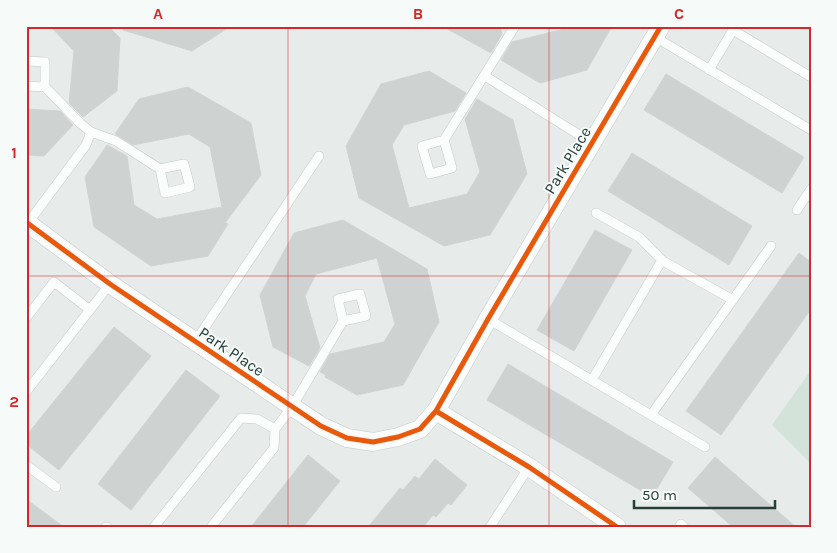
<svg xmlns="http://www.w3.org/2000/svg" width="837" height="553" font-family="Karla,sans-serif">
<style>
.green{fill:#d3e3da}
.building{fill:#ced3d1;stroke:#d0d5d3}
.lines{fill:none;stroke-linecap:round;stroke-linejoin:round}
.lane-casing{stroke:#c4c9c7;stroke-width:10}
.street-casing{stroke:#c4c9c7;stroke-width:19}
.lane{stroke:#fbfcfc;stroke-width:9}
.street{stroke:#fbfcfc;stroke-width:18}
.cycleway-casing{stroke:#f6faf9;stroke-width:8}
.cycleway{stroke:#e8590c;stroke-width:5}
.grid{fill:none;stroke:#d62828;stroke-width:1;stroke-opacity:0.55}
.labels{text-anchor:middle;stroke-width:4;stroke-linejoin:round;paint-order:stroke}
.street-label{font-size:16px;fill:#273e3a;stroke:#f6faf9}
.neatline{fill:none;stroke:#d62828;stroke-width:2}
.grid-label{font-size:16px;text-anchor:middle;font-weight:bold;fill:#d62828}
</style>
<rect width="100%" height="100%" fill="#e7ecea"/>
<!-- green -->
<path class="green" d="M811,370V464L772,425Z"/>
<!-- building -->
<path class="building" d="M50,26H108L120,38L117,91L83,117L69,103L74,51Z
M123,26H231L192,51L123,30Z
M442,26H500L502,34L491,53Z
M566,26H612L587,70L540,83L501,60L512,42L564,29Z
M429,71L466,93L455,111L404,125L392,145L409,208L467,194L480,172L465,119L477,99L513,120L527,174L490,235L444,246L359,198L346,146L381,84Z
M666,74L804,157L782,193L644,110Z
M188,87L251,123L261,175L225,223L228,224L208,256L151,266L94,227L85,177L107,145L127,156L134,205L157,219L222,207L210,147L189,134L133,145L115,134L139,99Z
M26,109L60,111L73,125L44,156L26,155Z
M632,153L752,226L729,265L608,191Z
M343,220L427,269L439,322L403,385L357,395L325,377L326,375L320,372L330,354L384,342L395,324L377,258L316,274L305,296L320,348L309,366L273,347L260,295L294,233Z
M595,230L632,250L574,351L537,330Z
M799,253L811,262V309L721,435L686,411Z
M114,327L151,356L59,470L26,444V436Z
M508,364L673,462L652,497L487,400Z
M186,370L220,396L131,510L98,484Z
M308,455L340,481L303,527H251Z
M715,457L796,527H733L688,488Z
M435,459L467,485L451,505L448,503L436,517L433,515L423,527H368L400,488L403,490L415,476L419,479Z
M26,499L64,527H26Z"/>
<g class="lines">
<!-- lane casing -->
<g class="lane-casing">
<path id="lane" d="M655,37L811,130
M26,61L45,62V87L81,124L91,132L116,141L160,169L165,193L190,187L184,164L160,169
M709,70L733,30L811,77
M485,76L592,143
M26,86L45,87
M444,140L452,168L430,174L422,146L444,140L515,26
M797,210L811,189
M596,213L639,237L663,261L733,300
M28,223L86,145L91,132
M26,318L54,282L90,310
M488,319L705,447
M195,342L319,156
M592,380L662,260
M26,392L110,284
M651,415L771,246
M26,465L56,487
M106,527H107
M154,527L241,418L257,419L275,429
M211,527L274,448L275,429L292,407L343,321L338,299L360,294L366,316L343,321
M490,527L529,467
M679,527L681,524L684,527"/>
</g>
<!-- street casing -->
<g class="street-casing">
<path id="street" d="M26,222L110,284L321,426L347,438L373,442L398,437L420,429L436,411L488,319L661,26
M436,411L529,467L617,527"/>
</g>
<!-- lane -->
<use href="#lane" class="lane"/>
<!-- street -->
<use href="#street" class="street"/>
<!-- cycleway casing -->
<g class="cycleway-casing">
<path id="cycleway" d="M26,222L110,284L321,426L347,438L373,442L398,437L420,429L436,411L488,319L661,26
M436,411L529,467L617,527"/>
</g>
<!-- cycleway -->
<use href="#cycleway" class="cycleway"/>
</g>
<!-- grid -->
<path class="grid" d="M288,26V527M549,26V527M26,276H811"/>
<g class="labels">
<!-- street labels -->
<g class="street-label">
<text transform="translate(567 160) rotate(-59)" y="6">Park Place</text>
<text transform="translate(232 351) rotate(34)" y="6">Park Place</text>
</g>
</g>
<!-- border -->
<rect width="837" height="553" fill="none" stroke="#f6faf9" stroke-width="55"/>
<!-- scale -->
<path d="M634 500v8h141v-8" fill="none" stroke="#273e3a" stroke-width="2.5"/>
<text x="642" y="500" font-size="15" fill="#273e3a" stroke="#f6faf9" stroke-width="4" paint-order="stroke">50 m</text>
<rect x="28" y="28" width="782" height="498" class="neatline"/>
<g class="grid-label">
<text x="158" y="19">A</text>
<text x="418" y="19">B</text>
<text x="679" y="19">C</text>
<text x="14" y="158">1</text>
<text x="14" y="407">2</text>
</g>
</svg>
